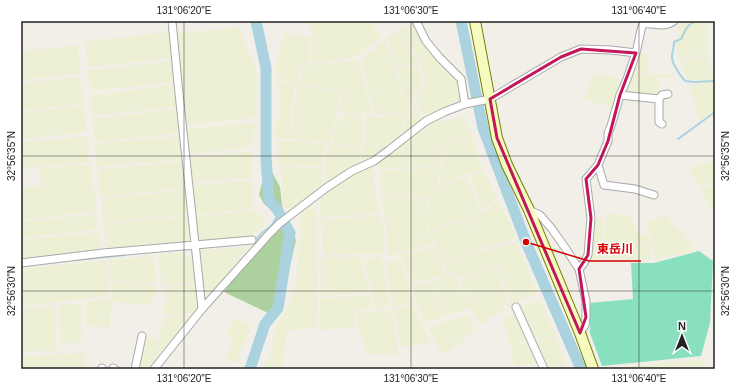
<svg xmlns="http://www.w3.org/2000/svg" width="736" height="390" font-family="Helvetica,'Noto Sans JP',sans-serif">
<style>
.farmland{fill:#eef0d5}
.forest{fill:#add19e}
.pitch{fill:#88e0be}
.lines{fill:none;stroke-linecap:round;stroke-linejoin:round}
.stream{stroke:#aad3df;stroke-width:2}
.river{stroke:#aad3df;stroke-width:11}
.street-casing{stroke:#a9a9a9;stroke-width:9}
.secondary-casing{stroke:#707d05;stroke-width:12}
.street{stroke:#fff;stroke-width:7}
.secondary{stroke:#f7fabf;stroke-width:10}
.marked{fill:none;stroke:#c2185b;stroke-width:3;stroke-linejoin:round}
.ticks{fill:none;stroke:#222;stroke-width:1;stroke-opacity:0.45}
.leader{fill:none;stroke:#d40000;stroke-width:1.5}
.callout-dot{fill:#d40000;stroke:#fff;stroke-width:1.5}
.callout-label{font-size:12px;text-anchor:middle;font-weight:bold;fill:#d40000;stroke:#fff;stroke-width:3;stroke-linejoin:round;paint-order:stroke}
.neatline{fill:none;stroke:#222;stroke-width:1.5}
.ticks-label{font-size:10px;text-anchor:middle;fill:#222}
</style>
<rect width="100%" height="100%" fill="#f2efe9"/>
<!-- farmland -->
<path class="farmland" d="M309,21H371L380,39L358,56L323,63H312L311,31Z
M680,21H710L707,32V39L709,47L708,52L679,61L675,42L677,40Z
M413,22L429,49L420,59L410,48L398,30Z
M240,27L249,54L254,62L257,74L258,85L255,118L187,125L177,33Z
M396,31L409,49L419,60L418,65H406L397,67L396,64L393,51L386,39Z
M170,32L172,58L88,67L84,41Z
M284,33L309,37L310,62H306L302,63L300,66L298,83L277,79L276,69L277,58Z
M384,40L391,52L397,73L402,99L411,108L406,119L392,111L387,114H378L374,113L361,59Z
M78,45L80,74L21,80V51Z
M429,51L450,73L459,81V100L424,118L416,97L417,95L427,79L422,71L420,60Z
M640,53L650,55L647,74H673L676,77H659L660,84L658,97L623,94Z
M707,54L715,79L704,80H692L685,77L680,63Z
M358,59L372,113L353,114L339,112L343,93L341,90L300,83L302,67L308,63L313,65L327,64L342,62Z
M173,61L175,82L90,91L88,70Z
M408,66H418L420,72L424,79L418,89L414,97V100L410,106L404,99L398,69Z
M593,73L623,80L616,93L612,108L585,99Z
M80,77L85,104L21,110V83Z
M278,81L295,84L291,114L290,138L276,139L275,129L279,117V98Z
M711,82H715V110L699,122L690,87L692,84H704Z
M298,84L339,91L341,93L334,126L329,143L291,139L293,114Z
M175,85L177,107L92,116L91,95Z
M415,103L422,119L403,136L401,133Z
M84,106L87,132L21,139V112Z
M177,109L180,133L95,142L93,119Z
M392,113L405,120L398,137L390,145L359,165L364,146L366,115L384,117Z
M339,115L363,116L362,145L332,143Z
M465,115L472,136L478,155L483,169L440,184L441,168L443,160L444,144L468,137L463,116Z
M462,116L467,136L442,143L441,161L439,167L379,168V161L402,145L418,130L442,118L444,122Z
M256,122L252,147L190,154L187,129Z
M87,136L90,162L21,169V142Z
M180,136L183,159L98,167L94,144Z
M277,141H289L325,144L323,166H289L280,167L278,164Z
M330,144L362,146L358,165L335,177L326,184L324,169L327,147Z
M251,151L252,177L193,183L190,157Z
M715,159V182L699,185L691,176L690,167L696,165L705,163Z
M183,161L186,188L100,197L98,170Z
M90,164L97,211L21,220V187L41,186L40,169Z
M372,166L376,198L380,214L321,217L320,207L321,198L327,191L341,181Z
M288,167L321,169L323,185L290,211L283,207L281,168Z
M439,168L438,185L428,198L381,197L379,170Z
M483,171L497,198L488,207L483,210L470,176Z
M467,177L481,211L470,217L447,224L430,233L428,227V200L441,185Z
M252,180L253,209L196,214L193,186Z
M715,184V208H711L704,199L701,187Z
M186,190L189,214L103,223L101,199Z
M381,198L426,199L427,229L433,245L400,253L389,257L387,256L386,224Z
M498,200L517,238L482,250L470,218L486,211Z
M312,205L317,212L318,299L317,328L288,330L287,332L282,369H261L269,359L276,327L289,306L295,288L299,252L301,215L303,211Z
M254,211L267,222L249,239L198,243L195,216Z
M609,213L621,215L632,218L634,226L637,231L641,234L648,235L652,259L632,260L606,258L603,257L604,233L607,214Z
M96,214L98,229L21,238V222Z
M188,216L191,240L106,250L104,224Z
M380,216L383,225V254L323,255L321,219Z
M663,216H668L671,222L684,235L694,249L691,252L655,259L647,222L651,220Z
M593,218H604L602,238V259L589,261Z
M469,219L481,250L443,264L430,235L450,225Z
M99,232L101,250L21,260V240Z
M516,242L536,291V294L508,307L506,305L510,301L499,265L460,278L456,274L447,273L444,265L461,258Z
M249,247L209,296L203,294L199,250Z
M434,248L446,275L412,283L411,282L400,255Z
M186,252L187,259L193,258L196,281L162,285L158,255Z
M153,256L157,283L111,281L110,260Z
M321,257H360L369,293L321,296Z
M381,257L390,307L374,308L372,294L363,258Z
M400,259L414,301L393,307L385,262Z
M108,260L110,296L21,306V269Z
M497,267L508,300L503,304L505,309L482,324L479,322L472,310L460,280Z
M448,276H453L457,279L470,307L468,309L447,316L444,315L432,286L433,281Z
M111,282L157,285L158,291L151,303L146,305L112,302Z
M429,282L443,318L426,323L418,305L412,285Z
M195,283L198,309L196,313L163,315L167,290L163,289V287Z
M370,295L372,308L355,311L356,327L320,330V299Z
M111,299L110,328L86,325L87,301Z
M540,300L556,337L533,340L520,308Z
M83,303L81,344L60,342L59,305Z
M414,304L424,328L431,343L401,347L393,309Z
M55,305L56,351H35L21,353V309Z
M391,310L398,348L397,356L367,354L358,327L357,314L374,311Z
M513,313L528,341L509,344L503,319Z
M468,314L476,329L449,352L441,353L428,327Z
M193,315L161,354L159,347V338L163,317Z
M233,318L252,326L235,364L226,358L233,339L227,333Z
M143,338L158,339V348L160,356L150,369H137Z
M557,338L566,366L546,368L535,341Z
M527,342L538,363L515,366L510,346Z
M86,353L85,369H60L59,354Z
M57,354L58,369H21V357Z
M706,359L703,369H682L681,361Z
M679,362L680,369H632V366Z"/>
<!-- forest -->
<path class="forest" d="M267,163L280,187L283,213L296,240L282,301L268,313L224,292L268,233L286,227L279,215L264,204L259,195Z"/>
<!-- pitch -->
<path class="pitch" d="M699,251L713,261L710,323L701,356L602,366L590,333V303L633,299L631,263H654Z"/>
<g class="lines">
<!-- stream -->
<path class="stream" d="M695,21L689,25L686,29L681,39L674,42C674,47 673,50 672,55C671,64 680,75 685,81L694,82L715,81
M678,139L715,112
M254,242L262,233L272,225L276,218
M76,260L125,255"/>
<!-- river -->
<path class="river" d="M461,21L483,128L526,242L581,369
M250,369L265,324L278,308L290,233L277,209L269,200L266,158V68L256,21"/>
<!-- street casing -->
<g class="street-casing">
<path id="street" d="M172,21L178,84L202,309
M416,21L426,41L439,57L461,79L465,104
M620,95L659,99L662,95L668,94
M659,99V122L662,124
M598,165L604,185L635,189L654,195
M529,210L540,215L552,229L566,249L579,269L586,301V317L585,325L580,333
M21,263L103,253L252,240
M579,269L584,263L588,255L591,218L586,179L598,165L608,141V133L611,126L620,95L627,79L636,53L641,30L643,24C655,22 663,29 674,21
M516,307L544,369
M113,368L115,369
M102,369V368
M135,369L142,336
M154,369L202,309L270,233L280,223L326,188L352,171L374,161L389,150L426,121L444,112L465,104L490,99L561,57L581,49L611,50L636,53"/>
</g>
<!-- secondary casing -->
<g class="secondary-casing">
<path id="secondary" d="M475,21L497,138L507,165L529,210L544,246L580,333L593,369"/>
</g>
<!-- street -->
<use href="#street" class="street"/>
<!-- secondary -->
<use href="#secondary" class="secondary"/>
</g>
<!-- marked area -->
<path class="marked" d="M581,49L636,53L620,95L608,141L598,165L586,179L591,218L588,255L579,269L586,317L580,333L497,138L490,99L561,57Z"/>
<!-- ticks -->
<path class="ticks" d="M21,21H715M184,21V369M411,21V369M639,21V369M21,156H715M21,291H715"/>
<!-- callouts -->
<path class="leader" d="M526 242L589 261H641"/>
<circle class="callout-dot" cx="526" cy="242" r="4"/>
<g class="callout-label">
<text x="615" y="253">東岳川</text>
</g>
<!-- border -->
<rect width="736" height="390" fill="none" stroke="#ffffff" stroke-width="44"/>
<!-- north arrow -->
<g transform="translate(682 336)" stroke="#ffffff" stroke-width="3" paint-order="stroke">
<path d="M0-3L7 15L0 10L-7 15Z" fill="#222222"/>
<text y="-6" font-size="11" font-weight="bold" text-anchor="middle" fill="#222222">N</text>
</g>
<rect x="22" y="22" width="692" height="346" class="neatline"/>
<g class="ticks-label">
<text x="184" y="14">131°06'20"E</text>
<text x="411" y="14">131°06'30"E</text>
<text x="639" y="14">131°06'40"E</text>
<text transform="translate(11 156) rotate(-90)" y="4">32°56'35"N</text>
<text transform="translate(725 156) rotate(-90)" y="4">32°56'35"N</text>
<text transform="translate(11 291) rotate(-90)" y="4">32°56'30"N</text>
<text transform="translate(725 291) rotate(-90)" y="4">32°56'30"N</text>
<text x="184" y="382">131°06'20"E</text>
<text x="411" y="382">131°06'30"E</text>
<text x="639" y="382">131°06'40"E</text>
</g>
</svg>
